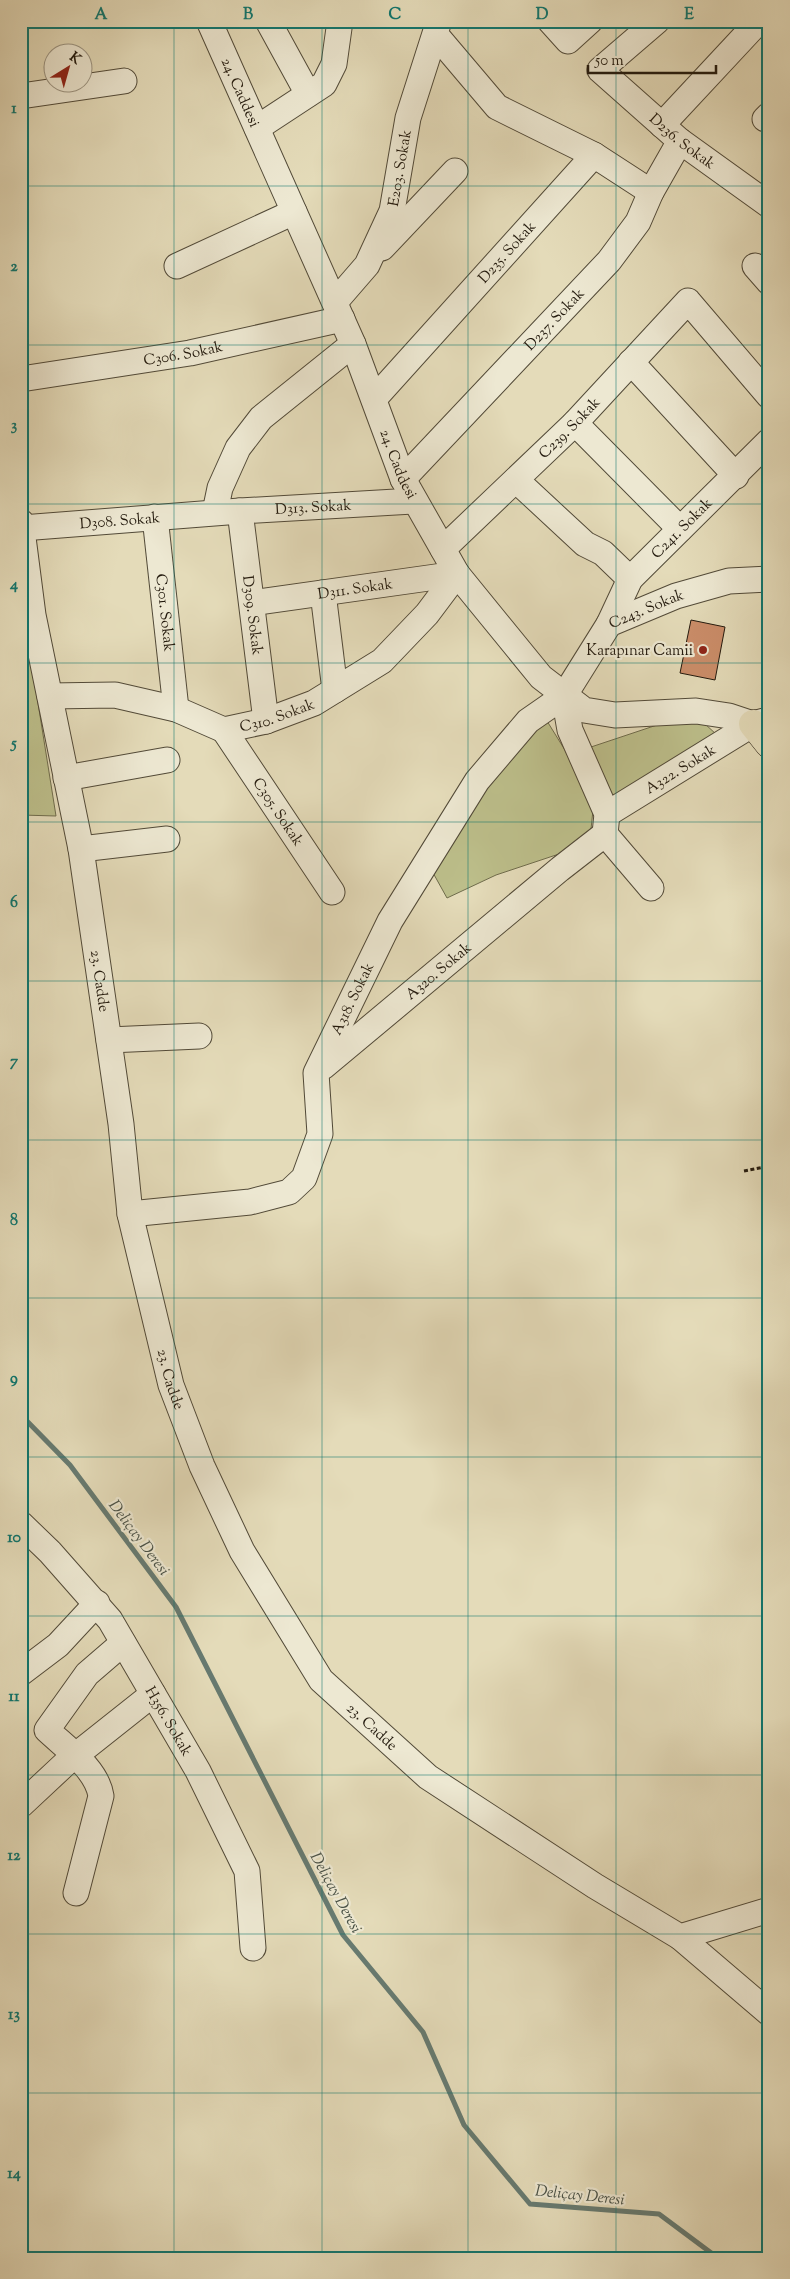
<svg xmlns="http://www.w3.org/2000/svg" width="790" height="2279" font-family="'Sorts Mill Goudy',serif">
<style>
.green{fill:#bcbe8a;stroke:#6f6c4c}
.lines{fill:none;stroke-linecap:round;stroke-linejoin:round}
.stream{stroke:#677a70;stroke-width:5}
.building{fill:#cb8d69;stroke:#22190d}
.minor-casing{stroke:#524a38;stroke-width:27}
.major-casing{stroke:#22190d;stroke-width:29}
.path{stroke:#22190d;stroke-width:3;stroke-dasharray:4 2.5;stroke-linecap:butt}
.minor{stroke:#ede8d2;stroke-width:25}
.major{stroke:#e4dbb9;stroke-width:28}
.grid{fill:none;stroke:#0f766e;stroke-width:1;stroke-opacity:0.55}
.poi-dot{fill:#8f2418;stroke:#ede8d2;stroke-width:2}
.labels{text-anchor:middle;stroke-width:4.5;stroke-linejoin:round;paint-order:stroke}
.street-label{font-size:15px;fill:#22190d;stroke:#ede8d2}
.poi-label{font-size:15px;fill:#22190d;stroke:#ede8d2;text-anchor:end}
.water-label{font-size:16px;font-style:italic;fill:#4a5247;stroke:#ede8d2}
.neatline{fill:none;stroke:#0f766e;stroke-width:2}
.grid-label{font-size:16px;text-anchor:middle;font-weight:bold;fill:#0f766e}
</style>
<rect width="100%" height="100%" fill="#e4dbb9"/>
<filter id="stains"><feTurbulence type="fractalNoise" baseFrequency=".004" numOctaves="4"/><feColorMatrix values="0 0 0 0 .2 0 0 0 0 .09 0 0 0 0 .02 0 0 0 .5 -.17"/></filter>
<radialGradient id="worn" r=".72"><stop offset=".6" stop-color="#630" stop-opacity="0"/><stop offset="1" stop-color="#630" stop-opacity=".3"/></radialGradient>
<!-- green -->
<path class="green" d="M21,596L56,816L21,815Z
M547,721L568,755L593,810L591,829L565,852L496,875L447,898L432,871L515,744Z
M663,723H704L717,735L620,795H610L588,748Z"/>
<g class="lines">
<!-- stream -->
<path class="stream" d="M21,1415L70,1465L176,1607L343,1935L423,2032L464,2125L530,2204L659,2214L718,2258"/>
</g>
<!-- building -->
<path class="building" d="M691,620L725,627L715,680L680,673Z"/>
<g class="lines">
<!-- minor casing -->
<g class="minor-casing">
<g id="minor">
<path id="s1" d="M209,21L353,344L403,479L457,574L541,677L584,710L615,715L696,711L729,716L753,724"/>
<path d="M268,21L308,94"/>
<path d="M550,21L568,41L590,21"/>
<path id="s2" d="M657,21L600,70L680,141L769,205"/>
<path d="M436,35L497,107L594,155"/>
<path d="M21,96L124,81"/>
<path d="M765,119L769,115"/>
<path d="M662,125L758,22"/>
<path d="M257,128L324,84L334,64L340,21"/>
<path d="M382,248L455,171"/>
<path d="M177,266L294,212"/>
<path d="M755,266L769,282"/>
<path id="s3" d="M335,302L367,265L392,211L408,118L439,21"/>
<path d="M631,362L736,476"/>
<path id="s4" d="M21,379L190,353L342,319"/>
<path id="s5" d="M374,399L594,155L651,192"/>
<path d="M575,423L680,529"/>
<path id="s6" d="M403,479L609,261L638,222L651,192L680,141"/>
<path d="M516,480L585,544L603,553L630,579"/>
<path id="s7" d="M240,511L266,721"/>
<path d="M215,512L220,488L238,448L261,418L353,344"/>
<path id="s8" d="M155,517L176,709"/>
<path id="s9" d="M21,522L33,615L81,849L121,1124L130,1214L171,1385L202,1466L242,1551L321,1680L428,1777L595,1886L680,1937L769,1910"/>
<path id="s10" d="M22,528L240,511L413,501"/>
<path id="s11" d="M443,549L575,423L688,301L769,396"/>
<path d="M323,593L335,690"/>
<path id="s12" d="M252,603L457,574"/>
<path id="s13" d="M609,624L630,579L769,441"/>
<path id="s14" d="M50,696L115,695L176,709L224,730L266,721L314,703L382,661L427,614L457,574"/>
<path d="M564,696L570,730L607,814L605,834L651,888"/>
<path id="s15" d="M224,730L332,892"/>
<path d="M66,778L167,760"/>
<path id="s16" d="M607,814L753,724L764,721"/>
<path d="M81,849L167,839"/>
<path d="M109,1040L199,1036"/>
<path id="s17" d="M323,1067L560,869L605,834"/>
<path id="s18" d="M130,1214L250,1202L289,1192L304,1178L320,1134L316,1073L390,921L477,781L528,721L564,696L609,624L676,596L729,581L769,579"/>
<path id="s19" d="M21,1524L50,1552L110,1620L198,1771L247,1871L253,1948"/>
<path d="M21,1673L58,1645L97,1603"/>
<path d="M21,1805L66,1763L153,1694"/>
<path d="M76,1893L101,1796C97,1769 66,1748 47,1730L87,1674L123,1643"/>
<path d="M680,1937L769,2013"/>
</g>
</g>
<!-- major casing -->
<g class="major-casing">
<path id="major" d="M753,724L769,744"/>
</g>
<!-- path -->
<path class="path" d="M744,1171L769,1166"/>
<!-- minor -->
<use href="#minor" class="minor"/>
<!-- major -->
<use href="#major" class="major"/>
</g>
<!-- grid -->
<path class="grid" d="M174,21V2258M322,21V2258M468,21V2258M616,21V2258M21,186H769M21,345H769M21,504H769M21,663H769M21,822H769M21,981H769M21,1140H769M21,1298H769M21,1457H769M21,1616H769M21,1775H769M21,1934H769M21,2093H769"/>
<!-- markers -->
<circle class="poi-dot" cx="703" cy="650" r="5"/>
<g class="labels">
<!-- street labels -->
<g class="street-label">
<text dy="5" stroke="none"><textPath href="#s1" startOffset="78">24. Caddesi</textPath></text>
<text dy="5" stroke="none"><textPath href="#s2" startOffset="184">D236. Sokak</textPath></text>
<text dy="5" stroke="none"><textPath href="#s3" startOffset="152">E203. Sokak</textPath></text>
<text dy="5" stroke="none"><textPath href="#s5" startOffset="198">D235. Sokak</textPath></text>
<text dy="5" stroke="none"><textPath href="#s6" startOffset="220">D237. Sokak</textPath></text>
<text dy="5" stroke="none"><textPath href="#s4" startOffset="164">C306. Sokak</textPath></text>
<text dy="5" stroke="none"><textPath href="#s11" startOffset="175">C239. Sokak</textPath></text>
<text dy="5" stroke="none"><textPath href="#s1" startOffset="482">24. Caddesi</textPath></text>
<text dy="5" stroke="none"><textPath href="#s10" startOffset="292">D313. Sokak</textPath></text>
<text dy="5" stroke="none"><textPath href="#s10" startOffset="98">D308. Sokak</textPath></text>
<text dy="5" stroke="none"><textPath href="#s13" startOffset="122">C241. Sokak</textPath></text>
<text dy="5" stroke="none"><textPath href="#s12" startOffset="104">D311. Sokak</textPath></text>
<text dy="5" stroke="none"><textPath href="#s18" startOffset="871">C243. Sokak</textPath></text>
<text dy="5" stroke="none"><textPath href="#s8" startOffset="96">C301. Sokak</textPath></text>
<text dy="5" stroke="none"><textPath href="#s7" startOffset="105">D309. Sokak</textPath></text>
<text dy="5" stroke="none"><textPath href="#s14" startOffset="235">C310. Sokak</textPath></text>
<text dy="5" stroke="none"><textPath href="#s16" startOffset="86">A322. Sokak</textPath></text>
<text dy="5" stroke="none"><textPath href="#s15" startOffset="98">C305. Sokak</textPath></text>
<text dy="5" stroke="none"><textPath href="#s17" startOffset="150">A320. Sokak</textPath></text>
<text dy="5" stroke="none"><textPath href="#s9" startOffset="466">23. Cadde</textPath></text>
<text dy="5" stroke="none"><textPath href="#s18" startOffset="372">A318. Sokak</textPath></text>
<text dy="5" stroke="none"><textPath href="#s9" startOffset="871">23. Cadde</textPath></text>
<text dy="5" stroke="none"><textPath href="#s19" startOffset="248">H356. Sokak</textPath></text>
<text dy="5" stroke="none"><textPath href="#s9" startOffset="1278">23. Cadde</textPath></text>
</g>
<!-- poi labels -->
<g class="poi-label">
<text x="693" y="655">Karapınar Camii</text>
</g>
<!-- water labels -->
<g class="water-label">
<text transform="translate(140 1537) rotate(53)" y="6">Deliçay Deresi</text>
<text transform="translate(337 1892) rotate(61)" y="6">Deliçay Deresi</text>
<text transform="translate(580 2194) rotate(6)" y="6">Deliçay Deresi</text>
</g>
</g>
<!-- margin -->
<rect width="790" height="2279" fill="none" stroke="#e4dbb9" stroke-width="55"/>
<!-- north arrow -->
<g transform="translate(68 68) rotate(37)"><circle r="24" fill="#ede8d2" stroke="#9c9583"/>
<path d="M0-4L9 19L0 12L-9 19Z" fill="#8f2418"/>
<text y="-8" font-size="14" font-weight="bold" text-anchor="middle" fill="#22190d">K</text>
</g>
<!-- scale -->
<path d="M588 65v8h128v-8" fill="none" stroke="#22190d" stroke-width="2.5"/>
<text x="595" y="65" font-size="15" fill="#22190d" stroke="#ede8d2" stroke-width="4" paint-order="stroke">50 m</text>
<rect x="28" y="28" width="734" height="2224" class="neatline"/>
<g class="grid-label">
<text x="101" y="19">A</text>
<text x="248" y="19">B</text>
<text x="395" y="19">C</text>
<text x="542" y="19">D</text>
<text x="689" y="19">E</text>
<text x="14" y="113">1</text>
<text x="14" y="271">2</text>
<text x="14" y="430">3</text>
<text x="14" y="589">4</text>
<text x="14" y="748">5</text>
<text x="14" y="907">6</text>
<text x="14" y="1066">7</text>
<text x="14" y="1225">8</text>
<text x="14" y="1383">9</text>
<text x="14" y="1542">10</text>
<text x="14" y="1701">11</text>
<text x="14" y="1860">12</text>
<text x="14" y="2019">13</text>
<text x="14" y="2178">14</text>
</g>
<rect width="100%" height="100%" filter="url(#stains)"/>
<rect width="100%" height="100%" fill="url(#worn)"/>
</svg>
